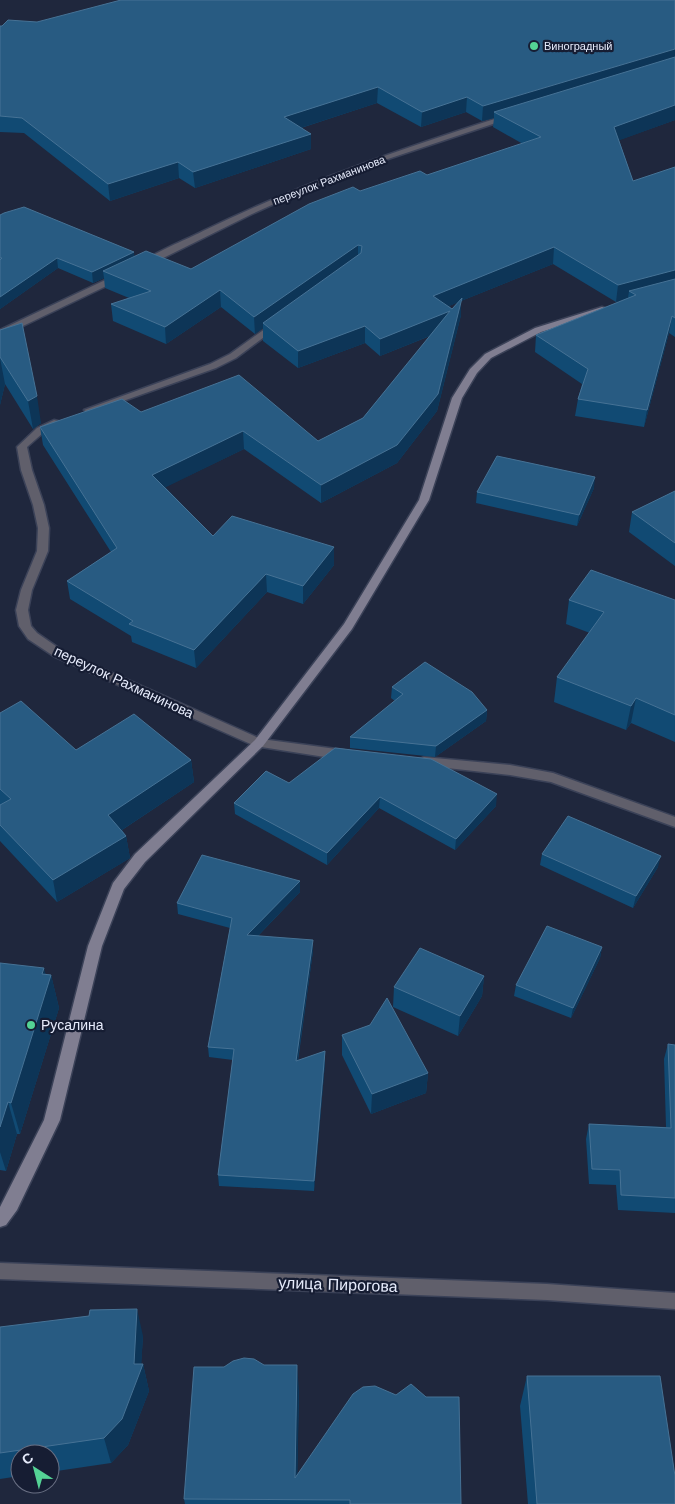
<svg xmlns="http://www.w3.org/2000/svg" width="675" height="1504" font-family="'Work Sans',sans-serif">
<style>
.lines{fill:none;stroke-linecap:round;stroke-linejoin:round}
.street-casing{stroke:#3b4258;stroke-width:3}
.secondary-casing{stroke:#3b4258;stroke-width:3}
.street{fill:#605f6b;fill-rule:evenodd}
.secondary{fill:#807e91;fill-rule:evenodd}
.wall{fill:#114a73;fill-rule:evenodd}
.shaded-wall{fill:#0d3557}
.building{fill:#285b82;stroke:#467295}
.poi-dot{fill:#54d395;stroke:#161d33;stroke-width:2}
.labels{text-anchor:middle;stroke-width:4.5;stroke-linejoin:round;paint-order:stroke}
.far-poi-label{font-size:11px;fill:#e6ebfb;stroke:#161d33;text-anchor:start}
.far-street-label{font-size:11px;fill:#e6ebfb;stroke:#161d33}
.street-label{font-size:14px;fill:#e6ebfb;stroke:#161d33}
.poi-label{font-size:14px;fill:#e6ebfb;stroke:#161d33;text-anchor:start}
.near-street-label{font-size:16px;fill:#e6ebfb;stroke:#161d33}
</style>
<rect width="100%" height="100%" fill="#1f273d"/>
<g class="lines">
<!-- street casing -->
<g class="street-casing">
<path id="street" d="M507,115L514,117L370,165L314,186L252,214L147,266L140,264C150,254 188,239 203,231C304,182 401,149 507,115Z
M120,273L124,276L123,278L0,337V330Z
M276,321L279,322V326L236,358L216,368L92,412L89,413L84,410L210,364L230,354Z
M54,420L58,421V425L44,432L27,447L32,470L44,505L49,528L48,551L32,590L28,610L31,626L37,633L63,651L261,739L344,750L348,752L350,755L348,758L344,760L255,746L55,657L28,639L19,626L16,610L21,590L37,551L38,528L33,505L21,470L17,447L37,428Z
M424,757L510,765L553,773L675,817V827L551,782L510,775L420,765L418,762L420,759Z
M0,1263L547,1284L675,1293V1309L547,1300L0,1279Z"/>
</g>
<!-- secondary casing -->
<g class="secondary-casing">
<path id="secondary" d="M602,307L605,308V312L541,332L491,358L477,373L462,398L429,500L352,629L263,746L145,862L124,889L102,946L60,1120L17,1210L6,1225L0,1227V1207L44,1120L88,946L113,883L135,854L255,740L344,624L419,500L452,398L470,369L485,354L535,328Z"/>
</g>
<!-- street -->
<use href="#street" class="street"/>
<!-- secondary -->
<use href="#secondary" class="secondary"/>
</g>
<!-- wall -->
<path class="wall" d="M0,26L675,120L619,140L633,181L675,167V337L669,333L644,427L575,416L578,399L582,384L535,352L536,335L626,299L616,302L553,264L461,301V315L437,411L397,463L321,503L244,449L165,487L213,536L334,565L303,604L267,592L196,668L132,642L131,636L70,599L67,581L111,552L43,445L40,427L141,412L318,441L363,418L430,336L380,356L365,343L298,368L263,341V328L255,334L221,307L166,344L113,321L111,304L129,298L105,288L104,278L93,283L58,268L0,309V215L135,256L191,269L360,191L427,175L523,144L493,127L494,118L482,121L466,112L421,127L377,103L301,128L311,134V149L195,188L179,178L110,201L24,133L0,132ZM458,302L452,309L449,306Z
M0,330L41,423L33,429L5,384L0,405Z
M594,488L577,526L476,503L477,492Z
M675,491V566L629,532L632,512Z
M569,600H675V742L631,723L626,730L554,702L557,677L590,633L566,624Z
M392,687L487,710L486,721L435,757L350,748V737L395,701L391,698Z
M0,713L76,750L191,760L194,782L122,830L126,836L130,858L57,902L0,841Z
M289,783L496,806L455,850L379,808L327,865L235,814L234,803Z
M542,854L658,867L633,908L540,865Z
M300,881V892L258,936L313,951L298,1061L325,1051V1062L314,1191L219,1186L218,1175L233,1060L209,1057L208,1047L230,928L178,914L177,903Z
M602,947L600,958L571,1018L514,996L516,985Z
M0,963L51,975L59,1008L20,1134H17L6,1171L0,1170Z
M484,976L482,996L458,1036L393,1007L394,987Z
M370,1025L428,1073L426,1093L371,1114L342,1055V1035Z
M668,1044L675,1045V1213L618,1210L616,1185L589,1184L586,1139L589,1124L666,1127L664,1059Z
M0,1327L143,1336L141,1364H143L149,1391L128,1445L111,1463L50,1472V1454H20V1476L0,1479Z
M527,1376L675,1504H528L520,1406Z
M299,1390L297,1475L461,1504H185L184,1499Z"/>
<!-- shaded-wall -->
<path class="shaded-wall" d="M675,49V60L494,112V118L482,121L483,106Z
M378,87L377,103L285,133L284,117Z
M467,97L466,112L421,127L422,112Z
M675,105V120L612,143L614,127Z
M311,134V149L195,188L193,172Z
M178,162L179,178L110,201L108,184Z
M358,245V261L263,323V328L255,334L254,317Z
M554,247L553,264L461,301V315L437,411L397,463L321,503V485L461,301L433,313V296Z
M134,252L135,262L103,271L104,278L93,283L92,272Z
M57,258L58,268L0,309V297Z
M675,270V286L629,291L628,298L616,302L618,285Z
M220,290L221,307L166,344L165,327Z
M450,311L449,328L380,356V339Z
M672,316L669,333L644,427L647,410Z
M365,326V343L298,368V351Z
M0,358L5,384L0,405Z
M37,396L41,423L33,429L28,401Z
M243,431L244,449L154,493L152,475Z
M595,477L594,488L577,526L579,515Z
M334,547V565L303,604V586Z
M266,574L267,592L196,668L194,650Z
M636,698L631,723L626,730L631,706Z
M487,710L486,721L435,757L436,746Z
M191,760L194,782L111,837L108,815Z
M497,794L496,806L455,850L456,839Z
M380,797L379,808L327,865V853Z
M126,836L130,858L57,902L53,880Z
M661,856L658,867L633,908L636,896Z
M300,881V892L248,946L247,935Z
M313,940V951L296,1072V1061Z
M602,947L600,958L571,1018L573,1008Z
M44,968L48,985L51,975L59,1008L20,1134L11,1103Z
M484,976L482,996L458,1036L460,1016Z
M325,1051V1062L314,1191V1181Z
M428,1073L426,1093L371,1114L372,1094Z
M8,1102L17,1134L6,1171L0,1152V1127Z
M137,1309L143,1336L141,1370L143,1364L149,1391L128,1445L111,1463L104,1438L134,1364Z
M297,1365L299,1390L297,1500L295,1478Z"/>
<!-- building -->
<path class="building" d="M121,0H675V49L483,106L467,97L422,112L378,87L284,117L311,134L193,172L178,162L108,184L22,118L0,116V26H2L8,20L37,22Z
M675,57V105L614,127L633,181L675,167V270L618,285L554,247L433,296L452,309L462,298L438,394L397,445L321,485L243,431L152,475L213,536L232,516L334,547L303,586L266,574L194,650L129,624L133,621L67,581L117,548L40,427L122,399L141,412L239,375L318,441L363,418L450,311L380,339L365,326L298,351L263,323L361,253L362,246L358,245L254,317L220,290L165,327L111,304L151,291L103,271L146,251L191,269L309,204L353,187L360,191L420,171L427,175L541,137L494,112Z
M24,207L134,252L92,272L57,258L0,297V260L2,258H0V215L4,213Z
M675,279V318L672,316L647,410L578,399L588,369L536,335L636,295L629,291Z
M22,323L37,396L28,401L0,357V330Z
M497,456L595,477L579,515L477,492Z
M675,491V543L632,512Z
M591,570L675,600V715L636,698L631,706L557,677L604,612L569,600Z
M425,662L472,692L487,710L436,746L350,737L403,694L392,687Z
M21,701L76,750L134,714L191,760L108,815L126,836L53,880L0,825V805L11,799L0,789V713Z
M335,748L431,759L497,794L456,839L380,797L327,853L234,803L266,771L289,783Z
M568,816L661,856L636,896L542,854Z
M202,855L300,881L247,935L313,940L296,1061L325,1051L314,1181L218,1175L234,1049L208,1047L232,918L177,903Z
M547,926L602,947L573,1008L516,985Z
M420,948L484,976L460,1016L394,987Z
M0,963L44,968L42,974L51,975L11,1103L8,1102L0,1127Z
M387,998L428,1073L372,1094L342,1035L370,1025Z
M668,1044L675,1045V1198L621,1195L620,1170L592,1169L589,1124L671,1128Z
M137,1309L134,1364H143L122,1419L104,1438L0,1453V1327L89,1316L90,1310Z
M244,1358L254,1359L264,1365H297L295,1478L353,1394L363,1387L375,1386L396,1395L411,1384L426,1397H459L461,1504H350V1500L184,1499L194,1367H224L233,1361Z
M527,1376H660L675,1476V1504H537Z"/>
<!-- markers -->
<g class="poi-dot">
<circle cx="534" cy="46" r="5"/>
<circle cx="31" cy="1025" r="5"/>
</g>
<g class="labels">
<!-- far-poi labels -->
<g class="far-poi-label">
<text x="544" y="50">Виноградный</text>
</g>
<!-- far-street labels -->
<g class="far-street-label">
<text transform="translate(329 180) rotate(-21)" y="4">переулок Рахманинова</text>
</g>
<!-- street labels -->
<g class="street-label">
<text transform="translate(124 682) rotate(25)" y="5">переулок Рахманинова</text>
</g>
<!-- poi labels -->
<g class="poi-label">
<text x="41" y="1030">Русалина</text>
</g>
<!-- near-street labels -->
<g class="near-street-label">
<text transform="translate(338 1284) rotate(2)" y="6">улица Пирогова</text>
</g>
</g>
<!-- north arrow -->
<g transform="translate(35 1469) rotate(324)"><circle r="24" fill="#161d33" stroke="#696f83"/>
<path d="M0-4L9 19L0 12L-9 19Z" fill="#54d395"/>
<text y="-8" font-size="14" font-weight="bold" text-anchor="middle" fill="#e6ebfb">С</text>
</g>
</svg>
